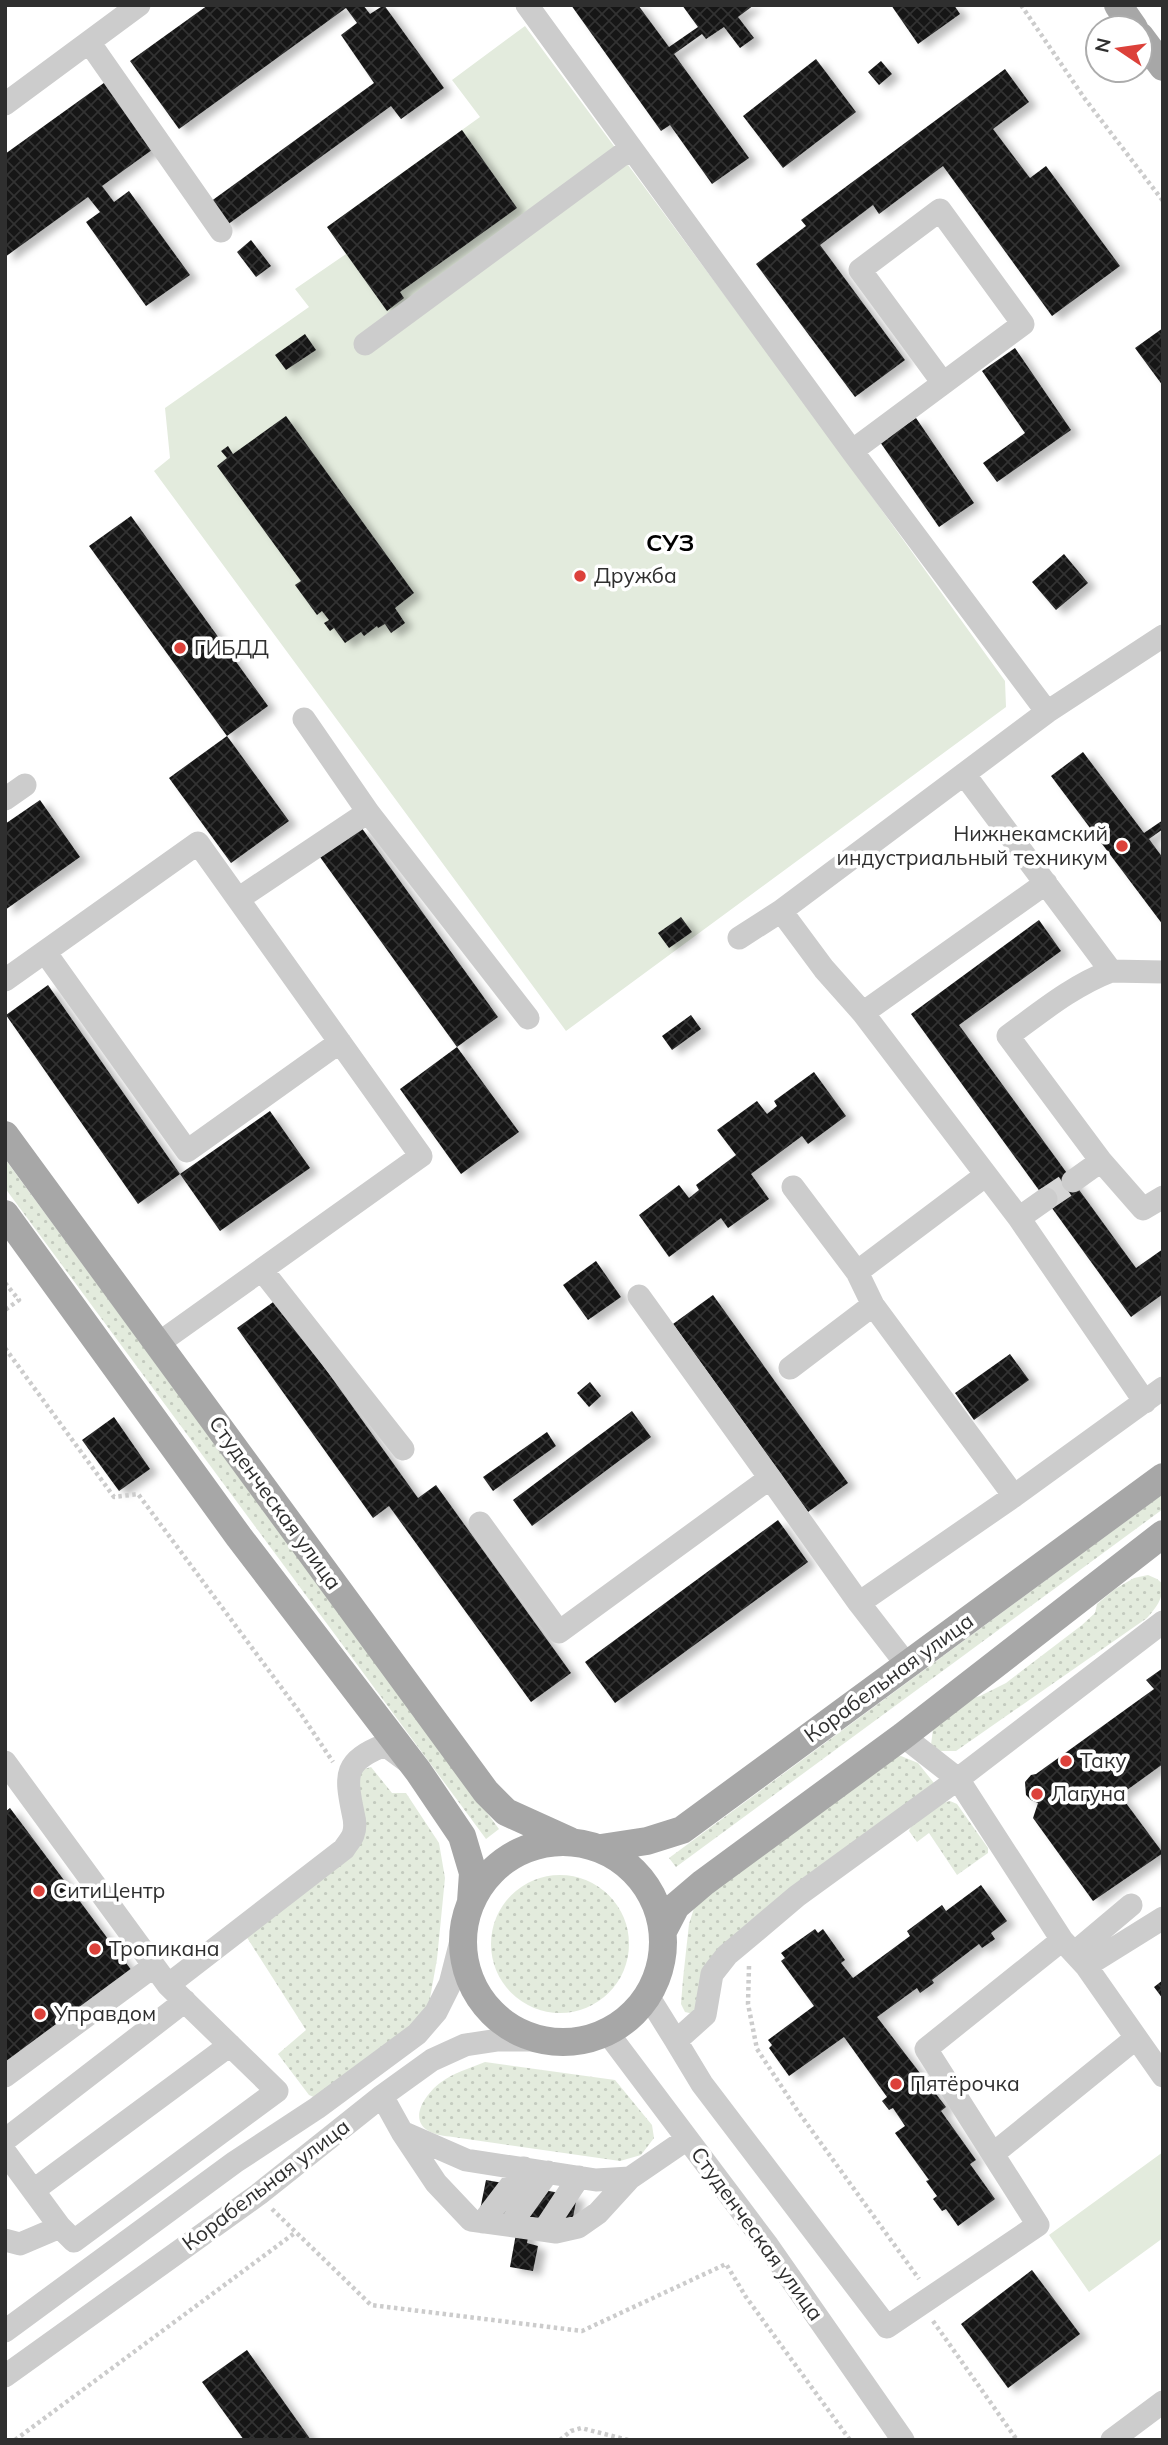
<svg xmlns="http://www.w3.org/2000/svg" width="1168" height="2445" font-family="Mulish,sans-serif">
<style>
.grass{fill:url(#grass-dots)}
.park{fill:#e3ebdd}
.building{fill:url(#building-cross-hatch);filter:url(#shadow)}
.lines{fill:none;stroke-linecap:round;stroke-linejoin:round}
.minor-tunnel{stroke:#d5d5d5;stroke-width:23;stroke-dasharray:23 11;stroke-linecap:butt}
.path{stroke:#ccc;stroke-width:4.5;stroke-dasharray:3.5 3.5;stroke-linecap:butt}
.minor{stroke:#ccc;stroke-width:23}
.major{stroke:#a7a7a7;stroke-width:28}
.poi-dot{fill:#dc413a;stroke:#fff;stroke-width:2.5}
.labels{text-anchor:middle;stroke-width:7;stroke-linejoin:round;paint-order:stroke}
.poi-label{font-size:21px;fill:#2f2f2f;stroke:#fff;text-anchor:start}
.street-label{font-size:21px;fill:#2f2f2f;stroke:#fff}
.quarter-label{font-size:24px;font-weight:bold;fill:#000;stroke:#fff}
</style>
<defs>
<pattern id="grass-dots" width="8" height="8" patternUnits="userSpaceOnUse" patternTransform="scale(1.75)"><rect width="8" height="8" fill="#e3ebdd"/><path d="M2 2h.1M6 6h.1" fill="none" stroke="#c3cabe" stroke-width="1.8" stroke-linecap="round"/></pattern>
<pattern id="building-cross-hatch" width="8" height="8" patternUnits="userSpaceOnUse" patternTransform="scale(1.75)"><rect width="8" height="8" fill="#161616"/><path d="M0 0l8 8M0 8l8-8" fill="none" stroke="#303030"/></pattern>
<filter id="shadow"><feDropShadow dx="8" dy="4.5" stdDeviation="3.5" flood-color="#0004"/></filter>
</defs>
<rect width="100%" height="100%" fill="#fff"/>
<!-- grass -->
<path class="grass" d="M5,1159L499,1829L486,1839L5,1188Z
M1163,1494V1509L676,1867L669,1858Z
M1148,1575L1157,1579L1163,1584C1163,1599 1156,1608 1147,1618L956,1751H939L931,1745L933,1729L962,1701L980,1696L1006,1683L1082,1625L1095,1613L1097,1604L1115,1589L1134,1578Z
M901,1756L918,1763L934,1783L775,1906L694,2014L685,2012L681,2004L683,1979L689,1924L696,1902L884,1758Z
M371,1767L392,1793H406L439,1843L445,1878L437,1959L429,2004L414,2029L316,2098L309,2095L278,2054L306,2030L246,1936L346,1859L358,1771Z
M950,1801L957,1804L988,1848V1853L957,1875L929,1833L917,1842L909,1831C915,1817 935,1804 950,1801Z
M491 1944a69 69 0 1 1 138 0a69 69 0 1 1-138 0Z
M485,2062L615,2080L652,2125L654,2138L641,2155L620,2161L453,2137C445,2136 434,2135 427,2130C408,2117 428,2092 440,2083C453,2073 470,2068 485,2062Z"/>
<!-- park -->
<path class="park" d="M525,26L806,405L1005,681L1006,707L566,1031L154,471L170,458L165,408L309,307L295,289L346,254L327,227L480,117L452,80Z
M1163,2152V2238L1089,2292L1049,2235Z"/>
<!-- building -->
<path class="building" d="M208,5H363L370,14L384,5L444,88L401,119L391,106L227,225L210,202L374,83L341,35L357,23L346,8L179,129L130,61Z
M571,5H638L669,47L698,27L682,5H754L738,17L754,38L740,48L724,27L706,39L702,34L674,54L749,158L712,184L670,125L661,131Z
M891,5H954L960,14L918,44Z
M816,59L856,112L783,168L743,116Z
M881,61L892,74L879,85L868,72Z
M1005,69L1029,102L993,129L1030,178L1046,166L1120,266L1052,316L943,166L879,214L873,205L820,245L905,360L855,397L756,264L806,226L801,220Z
M108,80L156,147L102,186L114,202L129,191L190,275L146,306L86,222L100,212L88,197L5,257V154Z
M462,130L517,208L400,292L404,298L387,311L327,227Z
M251,240L271,266L256,277L237,252Z
M1163,328V386L1135,348Z
M305,334L316,350L286,370L275,355Z
M1015,348L1071,430L997,482L983,463L1025,433L982,371Z
M286,416L414,593L395,608L405,623L391,633L385,624L378,628L377,626L364,636L361,632L345,643L334,628L330,631L324,623L329,620L322,611L317,615L295,585L301,581L217,466L227,458L221,451L228,446L233,454Z
M916,418L974,503L939,527L880,442Z
M131,516L268,706L227,736L89,546Z
M1064,554L1088,583L1056,610L1032,582Z
M227,736L289,821L231,863L169,778Z
M1083,752L1144,833L1163,820V829L1149,839L1163,858V925L1051,776Z
M40,800L80,857L5,910V824Z
M361,827L498,1017L457,1047L320,857Z
M681,917L692,932L669,948L658,933Z
M1039,920L1061,951L959,1025L1136,1268L1163,1249V1294L1131,1317L911,1014Z
M48,985L180,1174L138,1204L6,1015Z
M691,1015L701,1029L672,1050L662,1036Z
M457,1047L519,1132L461,1174L400,1089Z
M814,1072L846,1116L808,1144L802,1136L751,1174L769,1199L728,1228L721,1218L669,1257L639,1215L679,1185L689,1198L699,1190L696,1185L736,1155L717,1130L757,1101L767,1114L777,1106L774,1101Z
M270,1111L310,1168L220,1231L180,1174Z
M596,1261L621,1297L588,1320L563,1285Z
M713,1295L848,1483L808,1512L673,1324Z
M276,1300L418,1498L436,1485L571,1673L531,1702L389,1506L373,1518L237,1328Z
M1010,1354L1029,1380L974,1420L955,1393Z
M590,1382L601,1396L589,1407L577,1393Z
M632,1411L651,1437L532,1526L513,1500Z
M114,1417L150,1469L119,1491L82,1440Z
M547,1432L556,1446L493,1491L483,1477Z
M778,1520L808,1562L615,1703L585,1662Z
M1163,1668V1764L1120,1795L1163,1853L1093,1901L1033,1818L1038,1803L1031,1800L1026,1795L1025,1782L1031,1775L1036,1774L1154,1689L1146,1680Z
M10,1808L132,1971L5,2067V1812Z
M981,1885L1007,1921L991,1933L995,1939L982,1948L979,1944L932,1980L934,1983L920,1993L917,1988L877,2017L946,2107L941,2111L976,2160L970,2164L995,2199L958,2226L946,2209L942,2211L933,2199L937,2196L926,2181L929,2180L895,2133L905,2126L893,2108L889,2110L882,2101L887,2097L844,2037L789,2076L769,2048L772,2045L768,2040L814,2006L781,1961L785,1958L781,1953L815,1929L818,1933L823,1929L845,1960L841,1963L853,1978L910,1936L907,1931L942,1905L946,1911Z
M1163,1980V1999L1154,1987Z
M486,2180L577,2196L571,2228L531,2220L527,2243L538,2246L533,2271L510,2267L519,2217L480,2210Z
M1032,2270L1080,2334L1008,2388L961,2324Z
M247,2350L311,2440H244L202,2382Z"/>
<g class="lines">
<!-- minor-tunnel -->
<path class="minor-tunnel" d="M1046,1199L1073,1181"/>
<!-- path -->
<path class="path" d="M1021,5L1085,99L1163,201
M5,1283L19,1300L5,1310
M5,1348L114,1497L138,1494L301,1714L333,1762
M749,1966L748,2004L757,2049L797,2110L919,2279
M272,2209L371,2305L582,2331L726,2264L746,2297L850,2440
M933,2321L1017,2440
M15,2440L296,2232
M560,2440L571,2431L581,2428L628,2440"/>
<!-- minor -->
<path class="minor" d="M527,5L852,451L1047,712
M89,42L221,231
M5,104L139,5
M365,344L631,148
M852,451L1023,324L940,210L860,270L943,383
M304,719L368,812L528,1018
M964,774L1111,971C1072,986 1041,1012 1008,1036L1101,1161L1143,1209L1163,1197
M5,799L25,785
M238,899L368,812
M781,911L824,969L863,1013L1019,1218L1145,1402
M739,938L781,911L1047,712L1163,636
M45,952L187,1151L340,1042
M1111,971L1163,972
M5,980L198,843L421,1156L159,1343
M863,1013L1046,883
M1073,1181L1101,1161
M1019,1218L1046,1199
M262,1270L403,1449
M857,1272L986,1175
M639,1296L770,1478
M873,1305L1014,1496
M790,1368L873,1305L857,1272L793,1187
M480,1523L559,1632L770,1478L859,1603L907,1665
M859,1603L1014,1496L1163,1388
M903,1736L958,1779L1062,1940L1086,1966L1163,1918
M5,1762L168,1985L277,2091L74,2241L60,2227L5,2152
M1074,1953L1131,1905
M1086,1966L1163,2076
M168,1985L344,1849C347,1844 351,1840 353,1835C356,1827 355,1821 353,1813C345,1774 344,1761 385,1745L408,1762
M648,1996L676,2041L705,2015L712,1974L727,1955L745,1940L797,1896L958,1779L1163,1622
M607,2032L768,2246L903,2440
M676,2041L702,2084L887,2327L1038,2225L926,2049L1062,1940
M5,2076L154,1966
M382,2096L402,2132L436,2183L471,2220L556,2232L578,2227L598,2213L630,2178
M402,2132L466,2160L596,2180L630,2178L687,2139
M5,2140L185,2001
M993,2154L1136,2038
M34,2190L230,2045
M483,2222L524,2168
M510,2225L548,2172
M544,2230L579,2177
M5,2240L20,2244L60,2227
M5,2331L235,2162L317,2108L417,2034L436,2012L450,1984L463,1933
M5,2376L259,2194L382,2096L432,2060L465,2045L498,2040H542
M1112,2440L1163,2402"/>
<!-- major -->
<path class="major" d="M1118,5L1134,28
M1140,36L1163,67
M5,1135L486,1792L506,1812L570,1841
M5,1214L239,1537L418,1771L462,1836L473,1873L471,1902
M463 1942a100 100 0 1 1 200 0a100 100 0 1 1-200 0Z
M601,1848L647,1841L682,1830L1163,1477
M663,1931L676,1906L703,1883L903,1736L1163,1534"/>
</g>
<!-- markers -->
<g class="poi-dot">
<circle cx="580" cy="576" r="7"/>
<circle cx="180" cy="648" r="7"/>
<circle cx="1122" cy="846" r="7"/>
<circle cx="1066" cy="1761" r="7"/>
<circle cx="1037" cy="1794" r="7"/>
<circle cx="39" cy="1891" r="7"/>
<circle cx="95" cy="1949" r="7"/>
<circle cx="40" cy="2014" r="7"/>
<circle cx="896" cy="2084" r="7"/>
</g>
<g class="labels">
<!-- poi labels -->
<g class="poi-label">
<text x="594" y="583">Дружба</text>
<text x="194" y="655">ГИБДД</text>
<text x="1108" y="841" text-anchor="end">Нижнекамский<tspan x="1108" dy="24">индустриальный техникум</tspan></text>
<text x="1080" y="1768">Таку</text>
<text x="1051" y="1801">Лагуна</text>
<text x="53" y="1898">СитиЦентр</text>
<text x="109" y="1956">Тропикана</text>
<text x="54" y="2021">Управдом</text>
<text x="910" y="2091">Пятёрочка</text>
</g>
<!-- street labels -->
<g class="street-label">
<text transform="translate(275 1503) rotate(54)" y="7">Студенческая улица</text>
<text transform="translate(889 1678) rotate(-36)" y="7">Корабельная улица</text>
<text transform="translate(266 2185) rotate(-37)" y="7">Корабельная улица</text>
<text transform="translate(757 2234) rotate(54)" y="7">Студенческая улица</text>
</g>
<!-- quarter labels -->
<g class="quarter-label">
<text x="670" y="551">СУЗ</text>
</g>
</g>
<!-- border -->
<rect width="1168" height="2445" fill="none" stroke="#2f2f2f" stroke-width="14"/>
<!-- north arrow -->
<g transform="translate(1119 49) rotate(283)"><circle r="33" fill="#ffffff" stroke="#acacac" stroke-width="2"/>
<path d="M0-5L12 26L0 18L-12 26Z" fill="#dc413a"/>
<text y="-10" font-size="19" font-weight="bold" text-anchor="middle" fill="#2f2f2f">N</text>
</g>
</svg>
